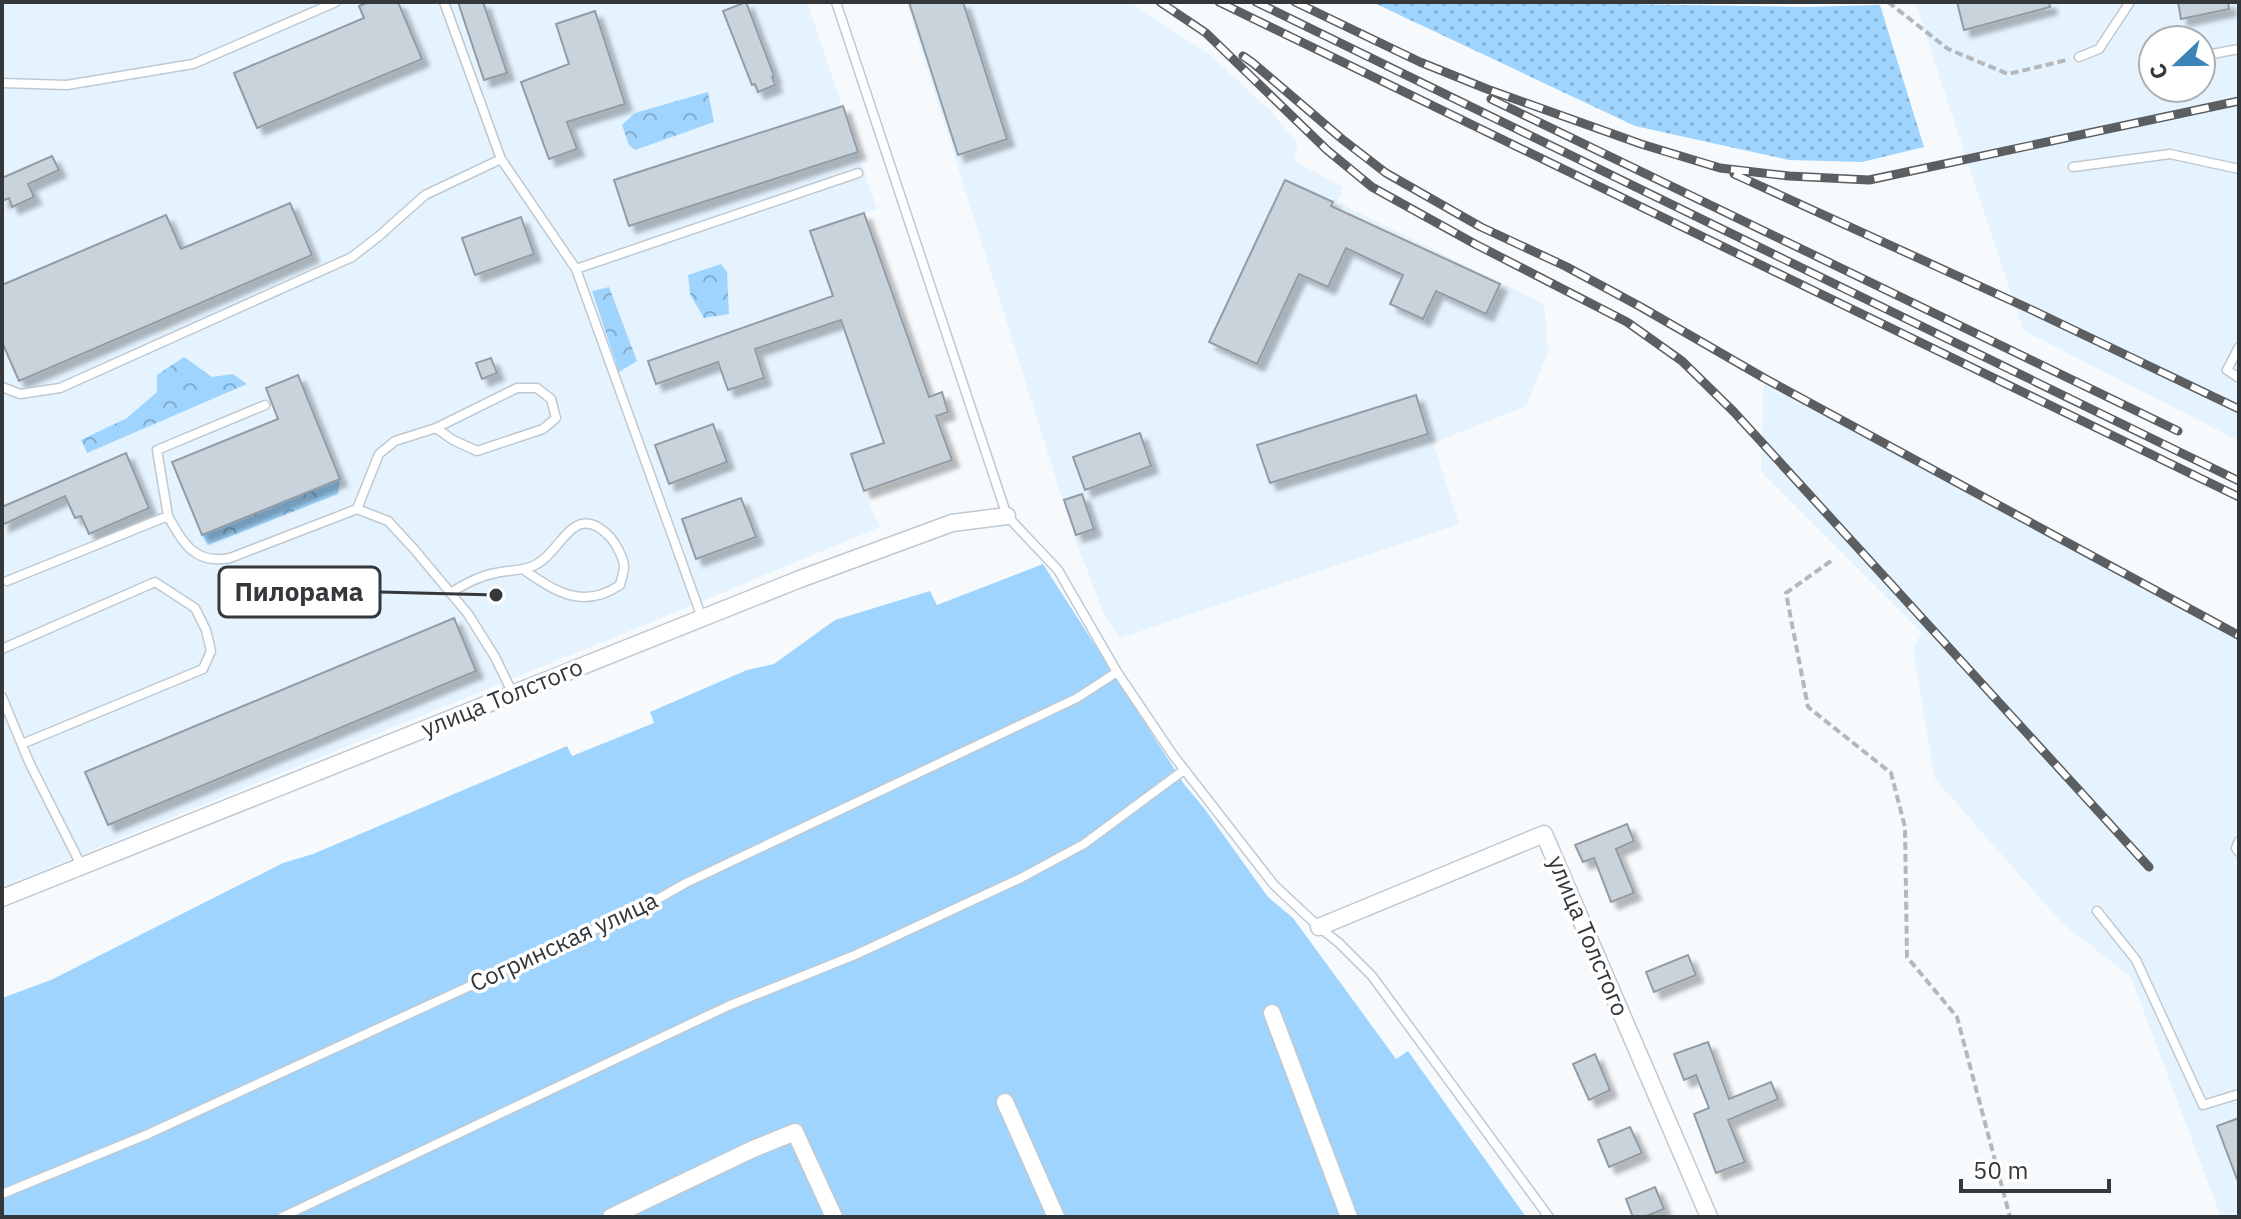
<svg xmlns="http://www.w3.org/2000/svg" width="2241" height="1219" font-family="'IBM Plex Sans',sans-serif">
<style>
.built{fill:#e5f3fe;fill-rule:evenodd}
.grass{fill:url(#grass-dots)}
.forest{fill:url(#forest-crowns)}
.garden{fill:#9ed4fe}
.building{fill:#c9d3db;stroke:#939ca4;stroke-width:2;filter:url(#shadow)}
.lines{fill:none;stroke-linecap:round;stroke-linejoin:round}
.lane-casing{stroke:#bfc9d1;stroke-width:11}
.street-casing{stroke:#bfc9d1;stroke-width:19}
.path{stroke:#b4b8bb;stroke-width:4;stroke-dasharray:8 4;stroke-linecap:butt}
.lane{stroke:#fff;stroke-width:8}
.street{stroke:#fff;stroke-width:16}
.rail-casing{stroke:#5b5f62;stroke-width:9}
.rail{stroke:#fff;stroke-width:6;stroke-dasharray:18;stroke-linecap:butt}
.labels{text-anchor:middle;stroke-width:7;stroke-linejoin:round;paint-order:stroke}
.street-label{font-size:24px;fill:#34383b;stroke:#fff}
.leader{fill:none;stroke:#34383b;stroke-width:3}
.callout-dot{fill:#34383b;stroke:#fff;stroke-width:3}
.callout{fill:#fff;stroke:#34383b;stroke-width:3}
.callout-label{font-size:26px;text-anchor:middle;font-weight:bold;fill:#34383b}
</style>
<defs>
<pattern id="grass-dots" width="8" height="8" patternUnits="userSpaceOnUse" patternTransform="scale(2)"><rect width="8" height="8" fill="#9ed4fe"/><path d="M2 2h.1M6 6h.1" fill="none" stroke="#82adcf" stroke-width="1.8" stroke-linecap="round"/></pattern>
<pattern id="forest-crowns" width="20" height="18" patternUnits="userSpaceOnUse" patternTransform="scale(2)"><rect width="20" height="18" fill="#9ed4fe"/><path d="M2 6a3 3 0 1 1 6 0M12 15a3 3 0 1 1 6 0" fill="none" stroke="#82adcf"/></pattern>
<filter id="shadow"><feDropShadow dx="7" dy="7" stdDeviation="2" flood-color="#0004"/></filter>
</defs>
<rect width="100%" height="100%" fill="#f6fafd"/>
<!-- built -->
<path class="built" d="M2,2H807L877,209L864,213L929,396L942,392L948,412L936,417L952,460L864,491L880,527L654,621L2,887Z
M906,2H1129L1209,54L1271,111L1298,144L1294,161L1343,187L1337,202L1544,304L1548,352L1526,406L1433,443L1459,524L1120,638L1105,617L1074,536Z
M1915,2H2239V441L2023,330ZM2153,40H2201V88H2153Z
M1764,378L2239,636V1217H2221L2131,977L2062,923L1935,779L1913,647L1922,633L1761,472Z"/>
<!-- grass -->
<path class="grass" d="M1372,2H1617L1623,4L1804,7L1880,5L1924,147L1862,162L1789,160L1635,126Z"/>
<!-- forest -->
<path class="forest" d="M708,92L714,122L635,150L629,145L622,125L635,113Z
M721,264L727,272L729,314L704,318L690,294L688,275Z
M609,287L637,361L619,372L592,291Z
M184,357L212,377L233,374L247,384L87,453L81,440L127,418L157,392V375Z
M340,479L338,494L208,545L202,535Z"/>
<!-- garden -->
<path class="garden" d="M1043,564L1184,784L1204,808L1268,897L1293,918L1396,1059L1408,1051L1526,1217H2V998L51,980L283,863L313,854L567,746L572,756L654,723L650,712L747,670L774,664L835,620L930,591L937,605Z"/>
<!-- building -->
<path class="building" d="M369,2H398L422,59L257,128L234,73L364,18L359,6Z
M458,2H483L507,73L484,80Z
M746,2L774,76L772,77L775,85L758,92L755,84L752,85L723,11Z
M909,2H963L1007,139L958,155Z
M1957,2H2049L2050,7L1964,30Z
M2178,2H2228L2229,9L2181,19Z
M595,11L625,104L567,122L577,149L549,159L521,82L569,64L556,24Z
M843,106L858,152L629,226L614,180Z
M52,156L59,170L28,184L34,197L12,207L9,198L2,201V178Z
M1285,180L1333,202L1331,206L1500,284L1486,314L1436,291L1423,319L1390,304L1403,275L1346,248L1328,287L1299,274L1257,364L1209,342Z
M290,203L312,255L19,381L2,342V285L166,215L181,249Z
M864,213L929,397L942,392L948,412L936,416L952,460L864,491L851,454L884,443L841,320L755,349L764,378L728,390L718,362L656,384L648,361L833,296L810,231Z
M521,217L534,254L475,275L462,238Z
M491,358L497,373L482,379L476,363Z
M298,375L340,479L202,535L172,462L278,419L266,388Z
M1416,395L1428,434L1270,483L1257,445Z
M713,424L727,462L669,484L655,445Z
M1140,433L1151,466L1085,490L1073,457Z
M126,453L149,508L89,534L81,516L75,518L65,496L2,525V507Z
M1082,494L1094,529L1076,535L1064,500Z
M741,498L756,537L696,559L682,519Z
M454,618L476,671L108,825L85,772Z
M1627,824L1634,841L1616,849L1634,893L1611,902L1594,858L1583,862L1575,845Z
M1688,955L1696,975L1654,992L1646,972Z
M1708,1042L1729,1099L1771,1082L1778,1099L1728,1120L1745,1162L1716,1173L1694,1114L1709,1108L1696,1075L1684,1080L1674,1054Z
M1595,1054L1610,1090L1589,1100L1573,1064Z
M2239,1118V1179H2237L2217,1126Z
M1630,1127L1642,1153L1609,1167L1598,1140Z
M1655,1187L1664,1209L1644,1217H1633L1626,1199Z"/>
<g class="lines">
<!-- lane casing -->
<g class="lane-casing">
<path id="lane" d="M444,2L501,159L576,269L858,173
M836,2L1007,516L1058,570L1117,672L1173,755L1274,885L1319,927L1339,943L1372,976L1549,1217
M2201,56L2239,49
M2079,57L2099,49L2130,2
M2,83L67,85L193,64L336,2
M2073,167L2170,154L2239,169
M576,269L702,618
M2239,347L2227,370L2239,378
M2,387L20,394L60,388L352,257L379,236L425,195L501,159
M357,509L379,454L395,441L436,428L517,388H537L551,399L556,418L543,429L477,451L453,440L436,428
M168,516L157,450L265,405
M7,581L168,516C183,543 195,565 230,558L357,509L388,521L414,549L468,614L495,657L513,694
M450,593C465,584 479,576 496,573C508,570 521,571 533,566C562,554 573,497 611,538C616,544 624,559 624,567C624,572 621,580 620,585C583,610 556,592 524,570
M2,649L155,582L195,608L206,630L211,651L203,669L22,744
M2,697L30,764L81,865
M2239,841L2236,848L2239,852
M2097,911L2136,960L2203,1105L2239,1094
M2,1194L146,1135L581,935L626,917L686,883L1077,698L1117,672
M282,1217L728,1006L855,955L1021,878L1084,844L1184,770"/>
</g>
<!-- street casing -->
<g class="street-casing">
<path id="street" d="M2,898L800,579L952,523L1007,516
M1319,927L1544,834L1709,1217
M1272,1013L1349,1217
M1005,1102L1056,1217
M611,1217L753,1149L795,1132L834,1217"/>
</g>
<!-- path -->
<path class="path" d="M1888,2L1948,49L2008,74L2067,60
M1831,561L1786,593L1808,707L1891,773L1905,827L1907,957L1957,1017L2010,1217"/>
<!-- lane -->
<use href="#lane" class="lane"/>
<!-- street -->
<use href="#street" class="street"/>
<!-- rail casing -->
<g class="rail-casing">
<path id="rail" d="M1160,2L1206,33L1327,150L1372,187L1475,244L1627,322L1682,361L1734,412L2149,867
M1219,2L2239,497
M1256,2L2239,481
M1295,2L1420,62L1487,89L1641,144L1720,168L1789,176L1869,180L2239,101
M1243,56L1253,63L1342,139L1386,173L1481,227L1565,266L1641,307L1764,378L2238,635
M1491,99L2178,431
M1734,174L2032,310L2239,409"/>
</g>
<!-- rail -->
<use href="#rail" class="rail"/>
</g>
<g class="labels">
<!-- street labels -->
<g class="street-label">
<text transform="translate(502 698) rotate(-22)" y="8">улица Толстого</text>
<text transform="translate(1588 936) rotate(67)" y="8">улица Толстого</text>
<text transform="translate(564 942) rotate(-25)" y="8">Согринская улица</text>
</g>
</g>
<!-- callouts -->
<path class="leader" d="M496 595L380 592"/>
<circle class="callout-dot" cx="496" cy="595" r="8"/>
<rect class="callout" x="219" y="567" width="161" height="50" rx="8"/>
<g class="callout-label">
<text x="299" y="601">Пилорама</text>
</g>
<!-- border -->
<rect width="2241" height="1219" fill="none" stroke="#34383b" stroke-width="8"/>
<!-- north arrow -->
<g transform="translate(2177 64) rotate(248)"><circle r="38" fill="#ffffff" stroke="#aeafb1" stroke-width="2"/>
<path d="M0-6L14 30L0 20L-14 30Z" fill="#3a84b8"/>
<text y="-12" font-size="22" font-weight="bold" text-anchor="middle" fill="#34383b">С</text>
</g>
<!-- scale -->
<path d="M1961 1179v12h148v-12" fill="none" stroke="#34383b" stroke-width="4"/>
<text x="1973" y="1179" font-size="24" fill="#34383b" stroke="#ffffff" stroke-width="6" paint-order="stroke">50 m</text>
</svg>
